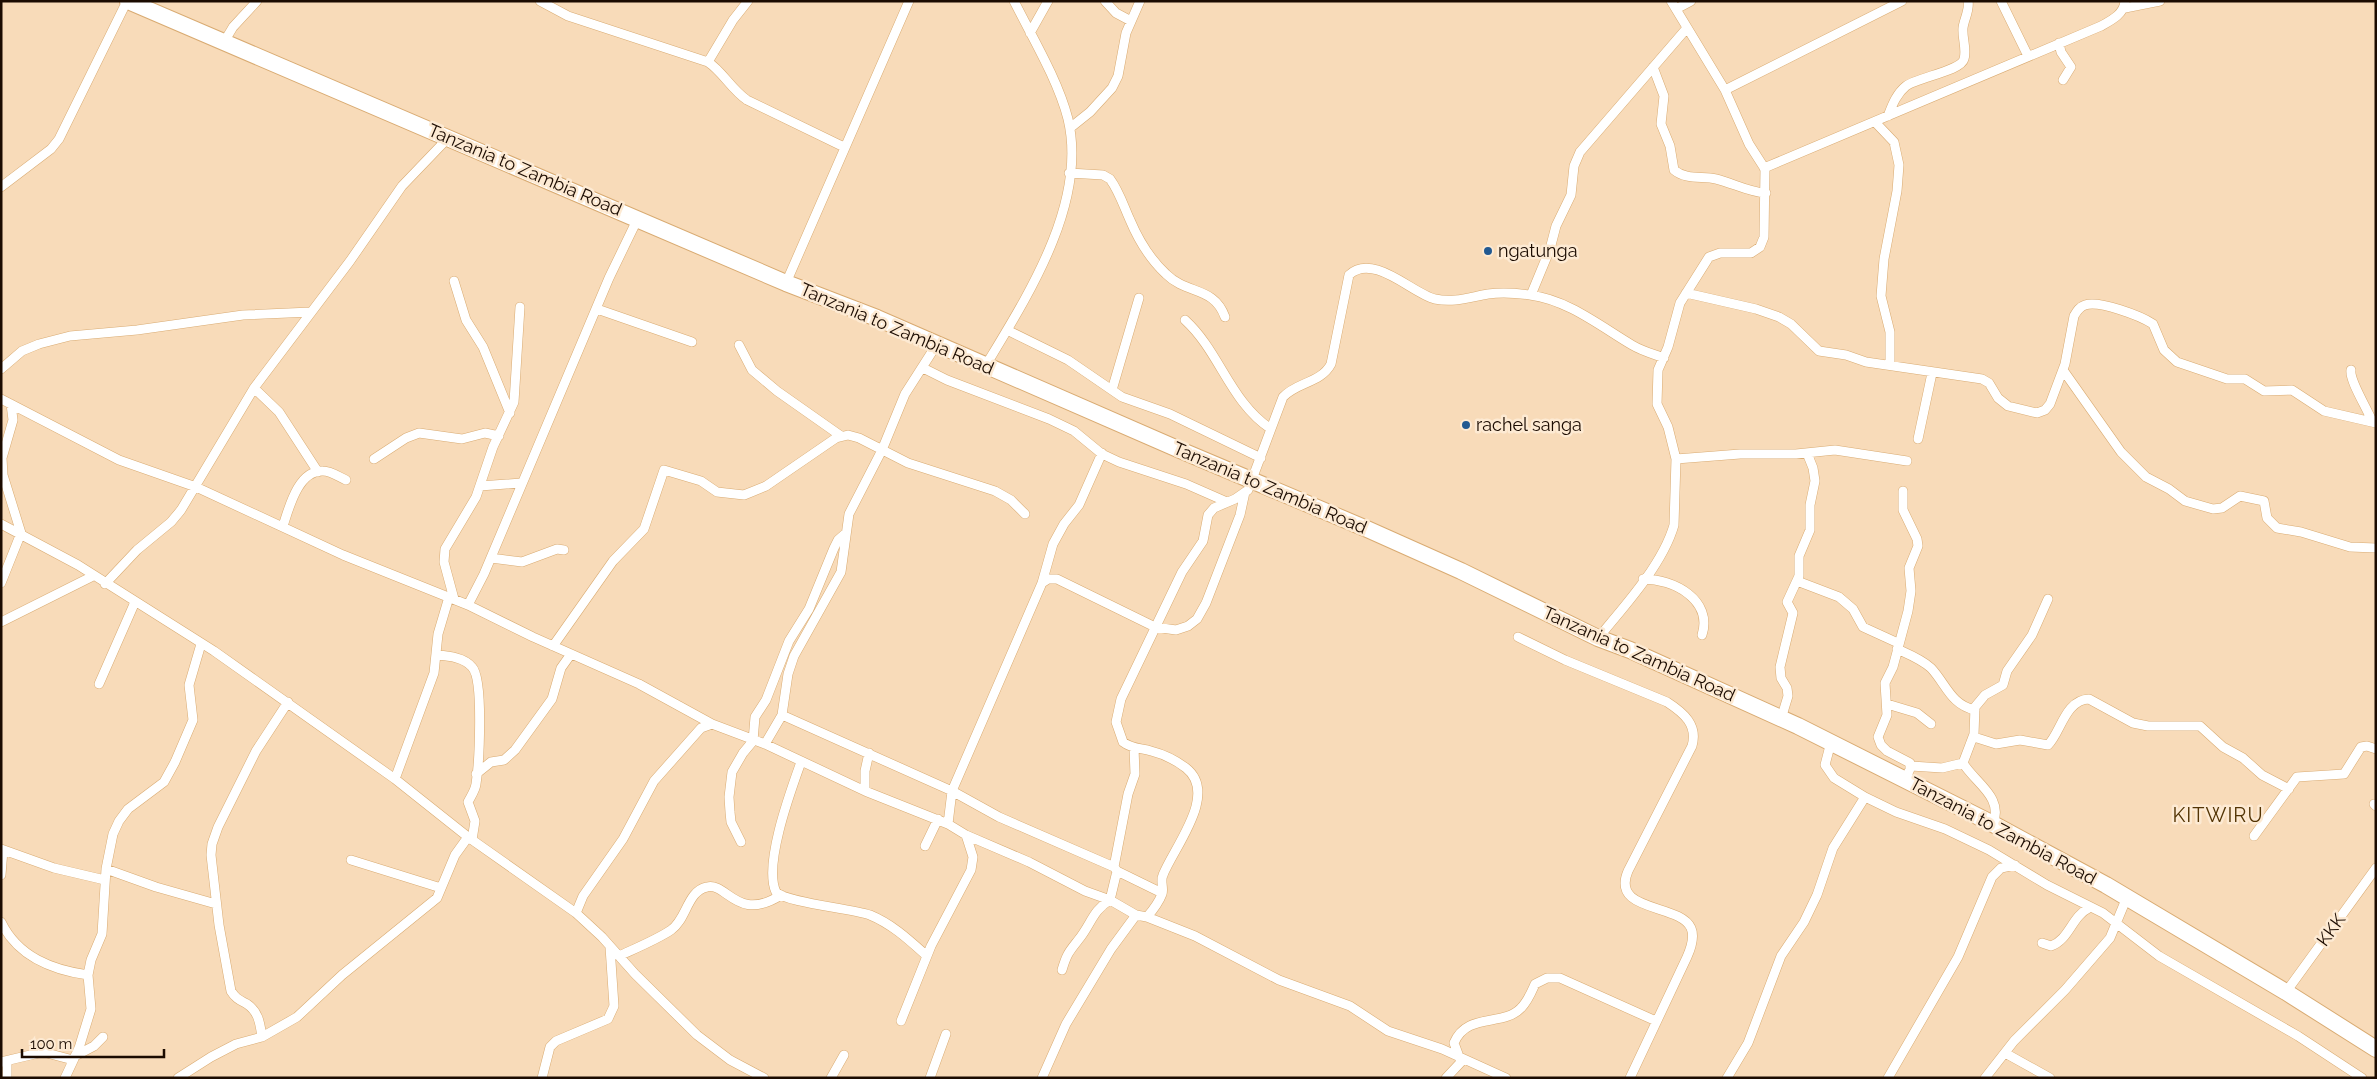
<svg xmlns="http://www.w3.org/2000/svg" width="2377" height="1079" font-family="Raleway,sans-serif">
<style>
.lines{fill:none;stroke-linecap:round;stroke-linejoin:round}
.street-casing{stroke:#d9ab72;stroke-width:10}
.highway-casing{stroke:#d9ab72;stroke-width:18}
.street{stroke:#fff;stroke-width:9}
.highway{stroke:#fff;stroke-width:16}
.poi-dot{fill:#225991;stroke:#fdead3;stroke-width:2}
.labels{text-anchor:middle;stroke-width:5;stroke-linejoin:round;paint-order:stroke}
.street-label{font-size:18px;fill:#1b0b00;stroke:#fdead3}
.poi-label{font-size:18px;fill:#1b0b00;stroke:#fdead3;text-anchor:start}
.quarter-label{font-size:20px;letter-spacing:1px;fill:#533404;stroke:#fdead3}
</style>
<rect width="100%" height="100%" fill="#f8dbb9"/>
<g class="lines">
<!-- street casing -->
<g class="street-casing">
<path id="street" d="M540,1L568,16L708,62C723,72 731,89 747,100L844,147
M1105,1L1116,13L1131,21
M2001,1L2028,56
M2125,8L2160,1
M1676,9L1691,1
M1030,33L1048,1
M224,42L233,27L257,1
M2059,43L2061,52L2071,67L2063,80
M708,62L733,20L748,1
M1653,67L1664,96L1661,124L1670,146L1674,170C1686,180 1702,176 1716,179C1733,183 1748,192 1766,193
M1725,90L1902,1
M1888,116C1892,106 1896,94 1906,86C1918,77 1961,71 1964,59C1967,49 1962,38 1963,28C1964,19 1970,10 1968,1
M1875,122L1894,142L1899,165L1897,191L1884,259L1881,296L1890,332V364
M1070,128L1090,112L1112,88L1118,76L1126,33L1140,1
M1764,168L2101,26C2112,20 2124,14 2125,1
M1069,173L1103,175L1110,179C1119,191 1124,207 1130,220C1138,239 1151,260 1166,274C1187,295 1214,286 1225,317
M1,187L51,149L59,139L127,1
M454,281L466,320L483,347L510,413
M786,283L909,1
M1686,293L1756,309L1779,317L1791,324L1819,351L1846,355L1866,362L1982,379L1989,383L1998,398L2008,406L2037,413L2045,410L2050,404L2065,364L2074,316C2077,311 2079,307 2085,305C2099,300 2141,316 2153,324L2164,350L2177,362L2227,379H2245L2264,391L2292,390L2324,411L2376,423
M1531,295L1550,249L1556,226L1571,195L1574,166L1580,152L1687,28
M597,309L692,342
M1185,320C1220,352 1230,402 1271,429
M1007,330L1068,360L1122,397L1170,414L1261,458
M739,345L752,370L777,391L841,436
M986,365C1027,297 1088,203 1068,119C1058,80 1032,37 1014,1
M923,368L947,380L1049,419L1074,431L1102,454L1119,462L1186,484L1227,502
M1,369L22,351L39,344L70,336L137,330L243,315L311,312
M2063,370L2121,452L2146,477L2169,489L2185,501L2213,509L2222,508L2240,496L2264,501L2267,518L2277,528L2301,532L2350,547L2376,548
M2351,370C2349,380 2367,408 2372,421
M254,388L279,412L318,472
M1112,390L1139,298
M1,399L119,460L196,487L343,555L468,605L533,637L639,684L712,724L765,744L865,791L948,824L966,835L1029,862L1085,891L1110,900L1136,915L1147,917L1195,936L1279,980L1350,1006L1388,1031L1442,1049L1506,1078
M1918,439L1932,373
M374,459L406,438L419,433L462,439L485,433L499,436
M1676,459L1740,454H1796L1835,450L1907,461
M480,486L522,483
M1903,491V510L1917,539L1918,546L1909,568L1911,591L1908,611L1893,667L1885,683L1887,715L1878,737L1881,745L1887,751L1910,763V769L1905,780
M1,524L78,565L214,651L395,779L468,837L576,913L602,937L635,974L697,1035L730,1060L764,1078
M283,526C289,508 298,470 323,471C331,471 339,477 346,480
M491,558L522,562L557,549L564,550
M1643,579C1674,579 1713,600 1702,635
M1797,581L1839,597L1853,609L1863,627L1898,643
M1,583L21,533L3,475L2,458L13,420L11,404
M1042,583L1053,544L1064,524L1079,505L1102,453
M105,584L137,550L171,522L181,510L254,388L350,261L402,186L449,137
M454,599L444,562L445,549L476,497L493,447L514,402L520,307
M468,605L484,574L609,278L638,218
M1,622L93,576
M1518,637L1565,660L1667,702C1684,713 1698,725 1692,746L1628,871C1610,913 1680,903 1691,928C1695,937 1691,948 1687,957L1630,1078
M1598,638C1624,607 1663,564 1674,525L1676,459L1668,427L1657,404L1658,370L1668,347L1680,303L1709,257L1720,253H1751L1760,247L1764,237L1765,169L1749,144L1725,90L1671,1
M553,646L613,561L644,529L664,470L701,481L717,492L744,495L766,486L836,438L848,435L859,438L908,463L995,491L1011,500L1025,514
M1897,649C1908,654 1921,659 1931,668C1946,684 1951,705 1975,710
M436,655C448,656 464,657 472,667C484,679 479,765 476,784C475,791 471,796 468,802L475,821L472,840
M99,684L135,602
M1887,704L1917,713L1931,724
M782,715L952,791L999,817L1114,867
M1781,719L1788,696L1787,688L1781,678L1780,667L1793,613L1787,602L1799,576V556L1810,530V505L1815,481L1813,468L1807,453
M1974,737L1996,744L2020,740L2048,745C2061,732 2065,700 2089,699L2133,723L2148,726H2200L2223,747L2243,758L2262,775L2289,789
M1831,742L1825,765L1834,778L1865,797L1896,812L1945,829L1989,850L2047,885L2103,913L2159,956L2298,1036L2362,1078
M765,744L782,715L788,674L794,656L841,572L849,514L882,450L905,394L937,344
M801,762C791,790 763,865 776,892C787,903 850,908 870,915C892,924 909,940 927,956
M1911,766L1942,768L1963,763
M476,774L491,762L504,760L515,750L552,699L561,668L571,654
M395,779L434,673L438,634L449,597
M865,791V771L869,753
M2374,804L2376,806
M948,824L952,791L1042,583L1048,579H1057L1155,627L1176,630L1188,626L1197,619L1206,603L1240,515L1245,492
M1993,824C2004,797 1975,783 1963,763L1974,734L1975,707L1985,695L2003,685L2007,671L2032,635L2048,599
M2254,836L2297,777L2344,774L2361,747L2367,746L2376,749
M741,842L731,822L730,812L729,797L732,772L743,753L753,741L755,717L766,700L789,641L809,609L834,548L838,540L846,533
M925,846L938,819
M1,849L54,868L105,880
M351,860L441,888
M106,869L156,887L216,904
M1117,871L1162,893
M1,875L3,850
M576,913L583,896L623,839L654,781L701,728L712,724
M1147,917C1153,910 1159,902 1162,894C1164,888 1160,881 1163,875C1174,847 1219,794 1186,768C1177,761 1163,754 1151,751C1141,748 1132,749 1123,742L1116,722L1121,699L1182,572L1203,541L1208,515L1214,508L1235,499L1248,490L1283,397C1297,382 1321,383 1331,364L1349,275C1373,252 1413,294 1435,299C1454,303 1470,297 1488,294C1502,292 1516,293 1530,295C1568,300 1600,326 1632,345C1642,351 1653,354 1664,358
M1,922C18,957 52,970 88,975
M2042,943L2051,946C2069,940 2072,916 2089,908
M619,956C634,949 658,939 671,930C687,919 687,891 707,887C727,882 737,923 781,895
M1062,970C1067,953 1069,952 1079,939C1091,924 1093,910 1110,900L1117,871L1114,867L1128,794L1135,774L1134,748
M2286,992L2376,868
M901,1021L931,946L971,870L973,857L966,835
M262,1037C260,1024 259,1012 247,1004C240,1000 236,999 231,991L219,925L211,855L212,844L218,827L256,751L288,702
M2005,1053L2050,1078
M75,1056L94,1046L103,1037
M1,1062L43,1052L73,1060
M7,1078V1062
M65,1078L79,1048L91,1009L88,975L91,960L102,934L106,869L113,834L119,821L128,809L164,782L175,762L193,720L189,685L201,644
M178,1078L211,1057L236,1044L262,1037L297,1017L342,975L437,898L455,855L468,837
M542,1078L550,1047L556,1041L608,1019L614,1006L610,947
M831,1078L844,1055
M930,1078L946,1034
M1042,1078L1066,1024L1111,949L1136,915
M1446,1078L1461,1062L1454,1043C1467,1012 1503,1027 1521,1008C1528,1001 1531,993 1535,984L1547,978H1560L1656,1021
M1727,1078L1748,1043L1781,956L1804,922L1817,895L1833,848L1865,797
M1888,1078L1958,957L1992,877L2001,868L2015,865
M1985,1078L2014,1041L2065,990L2110,938L2127,897"/>
</g>
<!-- highway casing -->
<g class="highway-casing">
<path id="highway" d="M128,1L786,283L877,318L1180,450L1367,529L1461,571L1598,638L1630,650L1798,726L1993,824L2106,885L2286,992L2376,1049"/>
</g>
<!-- street -->
<use href="#street" class="street"/>
<!-- highway -->
<use href="#highway" class="highway"/>
</g>
<!-- markers -->
<g class="poi-dot">
<circle cx="1488" cy="251" r="5"/>
<circle cx="1466" cy="425" r="5"/>
</g>
<g class="labels">
<!-- street labels -->
<g class="street-label">
<text transform="translate(525 170) rotate(23)" y="6">Tanzania to Zambia Road</text>
<text transform="translate(897 329) rotate(23)" y="6">Tanzania to Zambia Road</text>
<text transform="translate(1270 488) rotate(23)" y="6">Tanzania to Zambia Road</text>
<text transform="translate(1639 654) rotate(24)" y="6">Tanzania to Zambia Road</text>
<text transform="translate(2003 831) rotate(28)" y="6">Tanzania to Zambia Road</text>
<text transform="translate(2331 930) rotate(-54)" y="6">KKK</text>
</g>
<!-- poi labels -->
<g class="poi-label">
<text x="1498" y="257">ngatunga</text>
<text x="1476" y="431">rachel sanga</text>
</g>
<!-- quarter labels -->
<g class="quarter-label">
<text x="2218" y="822">KITWIRU</text>
</g>
</g>
<!-- border -->
<rect width="2377" height="1079" fill="none" stroke="#1b0b00" stroke-width="5"/>
<!-- scale -->
<path d="M22 1049v8h142v-8" fill="none" stroke="#1b0b00" stroke-width="2.5"/>
<text x="30" y="1049" font-size="15" fill="#1b0b00" stroke="#fdead3" stroke-width="4" paint-order="stroke">100 m</text>
</svg>
